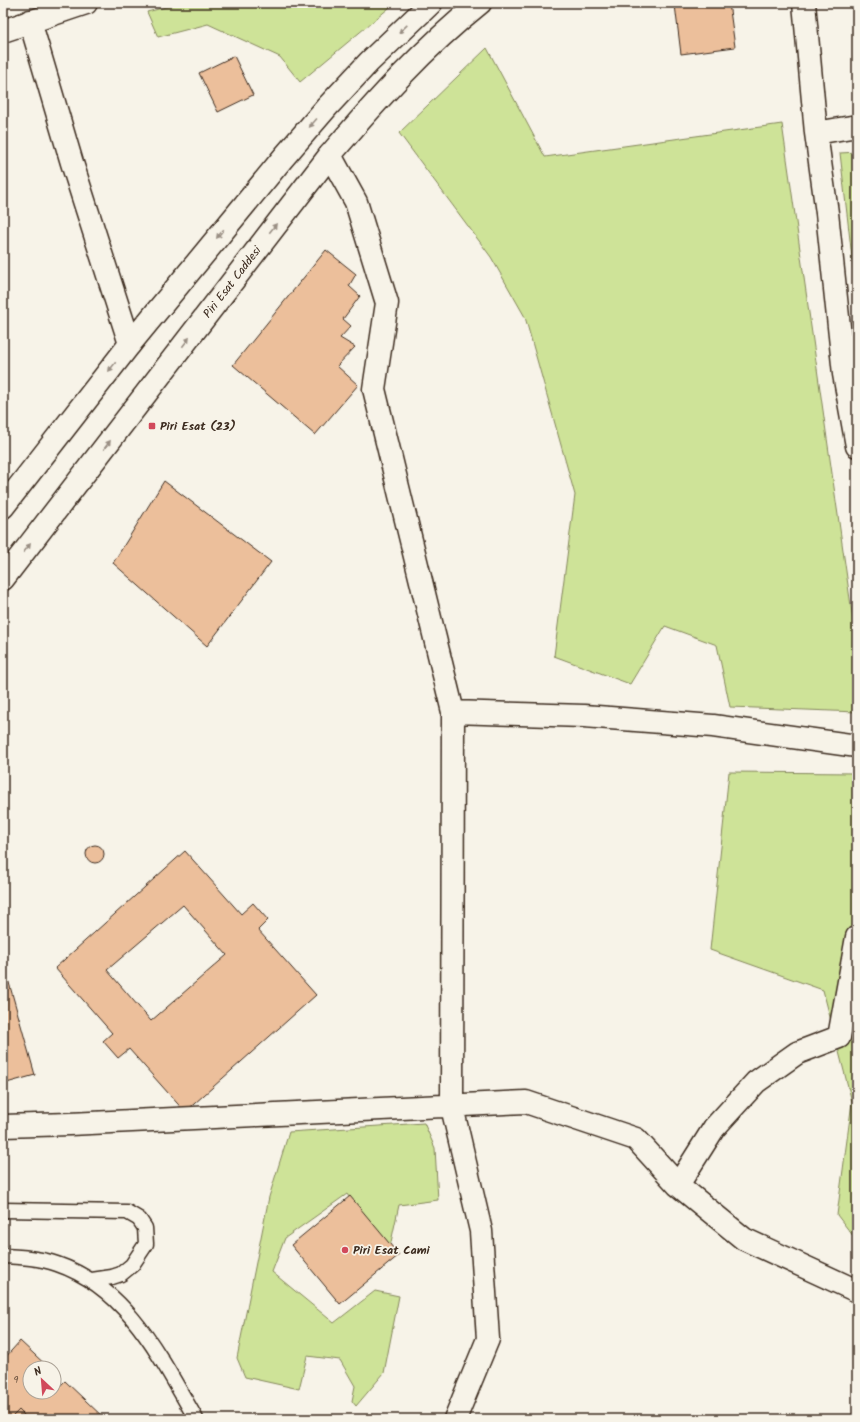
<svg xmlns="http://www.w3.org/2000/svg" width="860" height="1422" font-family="Kalam,sans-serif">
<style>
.green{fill:#cee398;stroke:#84865b}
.building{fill:#ecbf9b;stroke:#3b2a1e;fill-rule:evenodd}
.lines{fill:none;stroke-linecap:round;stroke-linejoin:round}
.lane-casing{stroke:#3b2a1e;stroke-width:17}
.street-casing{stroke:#3b2a1e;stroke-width:25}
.secondary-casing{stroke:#3b2a1e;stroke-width:25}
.lane{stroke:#f7f3e8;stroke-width:14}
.street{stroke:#f7f3e8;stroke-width:22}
.secondary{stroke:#f7f3e8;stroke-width:22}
.oneway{fill:#998e83}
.poi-dot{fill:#d1495b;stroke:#f7f3e8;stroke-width:1.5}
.labels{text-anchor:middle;stroke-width:3.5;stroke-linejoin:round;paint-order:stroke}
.number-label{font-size:10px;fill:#674f3d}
.street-label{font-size:12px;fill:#3b2a1e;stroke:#f7f3e8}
.poi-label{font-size:12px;font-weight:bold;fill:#3b2a1e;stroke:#f7f3e8;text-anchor:start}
</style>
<rect width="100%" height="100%" fill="#f7f3e8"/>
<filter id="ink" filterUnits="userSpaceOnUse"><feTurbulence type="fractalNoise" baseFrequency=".025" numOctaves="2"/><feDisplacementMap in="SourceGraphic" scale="8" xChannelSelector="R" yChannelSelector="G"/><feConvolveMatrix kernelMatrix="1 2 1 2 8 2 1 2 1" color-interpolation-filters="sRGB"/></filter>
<g filter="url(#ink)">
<!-- green -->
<path class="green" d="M181,3H395L300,82L280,57L208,24L158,37L147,12Z
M487,48L545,157L782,124L857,648V712L730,707L717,645L665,626L630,684L554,656L575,495L525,317L491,257L399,133Z
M857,152V301L840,153Z
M729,772L857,773V1241L837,1215L852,1102L823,990L710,950Z
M424,1123L435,1148L438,1200L399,1205L388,1256L347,1194L285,1238L272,1272L334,1323L375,1291L399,1296L384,1373L356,1406L352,1401L355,1386L340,1360L307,1356L299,1389L245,1377L237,1358L269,1197L289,1132Z"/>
<!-- building -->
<path class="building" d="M686,3H729L735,47L681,54L675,5Z
M234,56L253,95L218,112L199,73Z
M326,250L356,274L349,286L360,296L343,319L351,326L340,338L355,347L337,366L358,385L315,435L233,365Z
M164,481L271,562L207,646L113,563Z
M86 854a9 9 0 1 1 18 0a9 9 0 1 1-18 0Z
M185,851L241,914L253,903L268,920L258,930L316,995L185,1112L129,1049L118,1058L103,1041L112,1033L55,968ZM183,905L227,955L151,1021L107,970Z
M3,972H6L35,1075L3,1084Z
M350,1196L399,1255L340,1304L291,1245Z
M20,1341L49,1368H30V1392H54V1378L61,1385L65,1381L105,1419H28L19,1410L10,1419L3,1413V1360Z
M19,1410L28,1419H10Z"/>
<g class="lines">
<!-- lane casing -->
<g class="lane-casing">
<path id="lane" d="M3,1210L127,1212L139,1219L145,1228L146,1244L132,1265L121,1274L112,1277L92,1280
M3,1256C21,1257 40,1258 57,1264C128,1288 161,1359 196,1419"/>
</g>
<!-- street casing -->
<g class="street-casing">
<path id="street" d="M804,3L816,133L827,213L844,374L857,446
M30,21L72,163L130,344
M816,133L857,126
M330,155L356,202L387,303L374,389L453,712L452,1107L481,1231L488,1339L455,1419
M453,712L584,716L713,726L857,746
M3,1126L70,1124L526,1102L636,1139L678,1185L744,1239L857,1291
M678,1185L714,1128L756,1082L797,1053L839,1037L857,937"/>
</g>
<!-- secondary casing -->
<g class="secondary-casing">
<g id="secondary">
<path d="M3,31L86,3"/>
<path d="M3,507L130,344L283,158L327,107L369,62L431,3"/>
<path id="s1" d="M3,579L330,155C376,101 425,47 480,3"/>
</g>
</g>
<!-- lane -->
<use href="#lane" class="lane"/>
<!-- street -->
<use href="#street" class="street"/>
<!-- secondary -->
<use href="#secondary" class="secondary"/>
</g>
<!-- one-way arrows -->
<defs><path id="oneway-solid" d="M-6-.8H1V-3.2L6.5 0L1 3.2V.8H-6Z"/></defs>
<g class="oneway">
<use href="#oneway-solid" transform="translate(403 29) rotate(136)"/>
<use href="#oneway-solid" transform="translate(313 123) rotate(131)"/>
<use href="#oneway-solid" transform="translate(273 228) rotate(-52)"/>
<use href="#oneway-solid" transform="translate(220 234) rotate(129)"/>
<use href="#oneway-solid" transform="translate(186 342) rotate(-53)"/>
<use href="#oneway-solid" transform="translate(112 367) rotate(128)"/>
<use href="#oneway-solid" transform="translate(107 445) rotate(-53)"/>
<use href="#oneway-solid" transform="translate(27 548) rotate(-52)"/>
</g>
</g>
<!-- markers -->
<g class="poi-dot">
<rect x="148" y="422" width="8" height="8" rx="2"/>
<circle cx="345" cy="1250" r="4"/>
</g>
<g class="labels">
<!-- number labels -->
<g class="number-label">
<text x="16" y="1383">9</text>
</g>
<!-- street labels -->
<g class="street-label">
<text dy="4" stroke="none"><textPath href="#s1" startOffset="375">Piri Esat Caddesi</textPath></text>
</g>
<!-- poi labels -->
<g class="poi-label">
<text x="160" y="430">Piri Esat (23)</text>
<text x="353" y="1254">Piri Esat Cami</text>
</g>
</g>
<!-- margin -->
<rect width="860" height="1422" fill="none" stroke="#f7f3e8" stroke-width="16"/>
<rect x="8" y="8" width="844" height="1406" fill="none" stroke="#3b2a1e" stroke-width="1.5" filter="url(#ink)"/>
<!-- north arrow -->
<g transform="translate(42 1380) rotate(334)"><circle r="19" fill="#f7f3e8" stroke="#aca397"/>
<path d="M0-3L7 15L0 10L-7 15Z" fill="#d1495b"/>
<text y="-6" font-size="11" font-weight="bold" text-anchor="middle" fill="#3b2a1e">N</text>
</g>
</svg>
